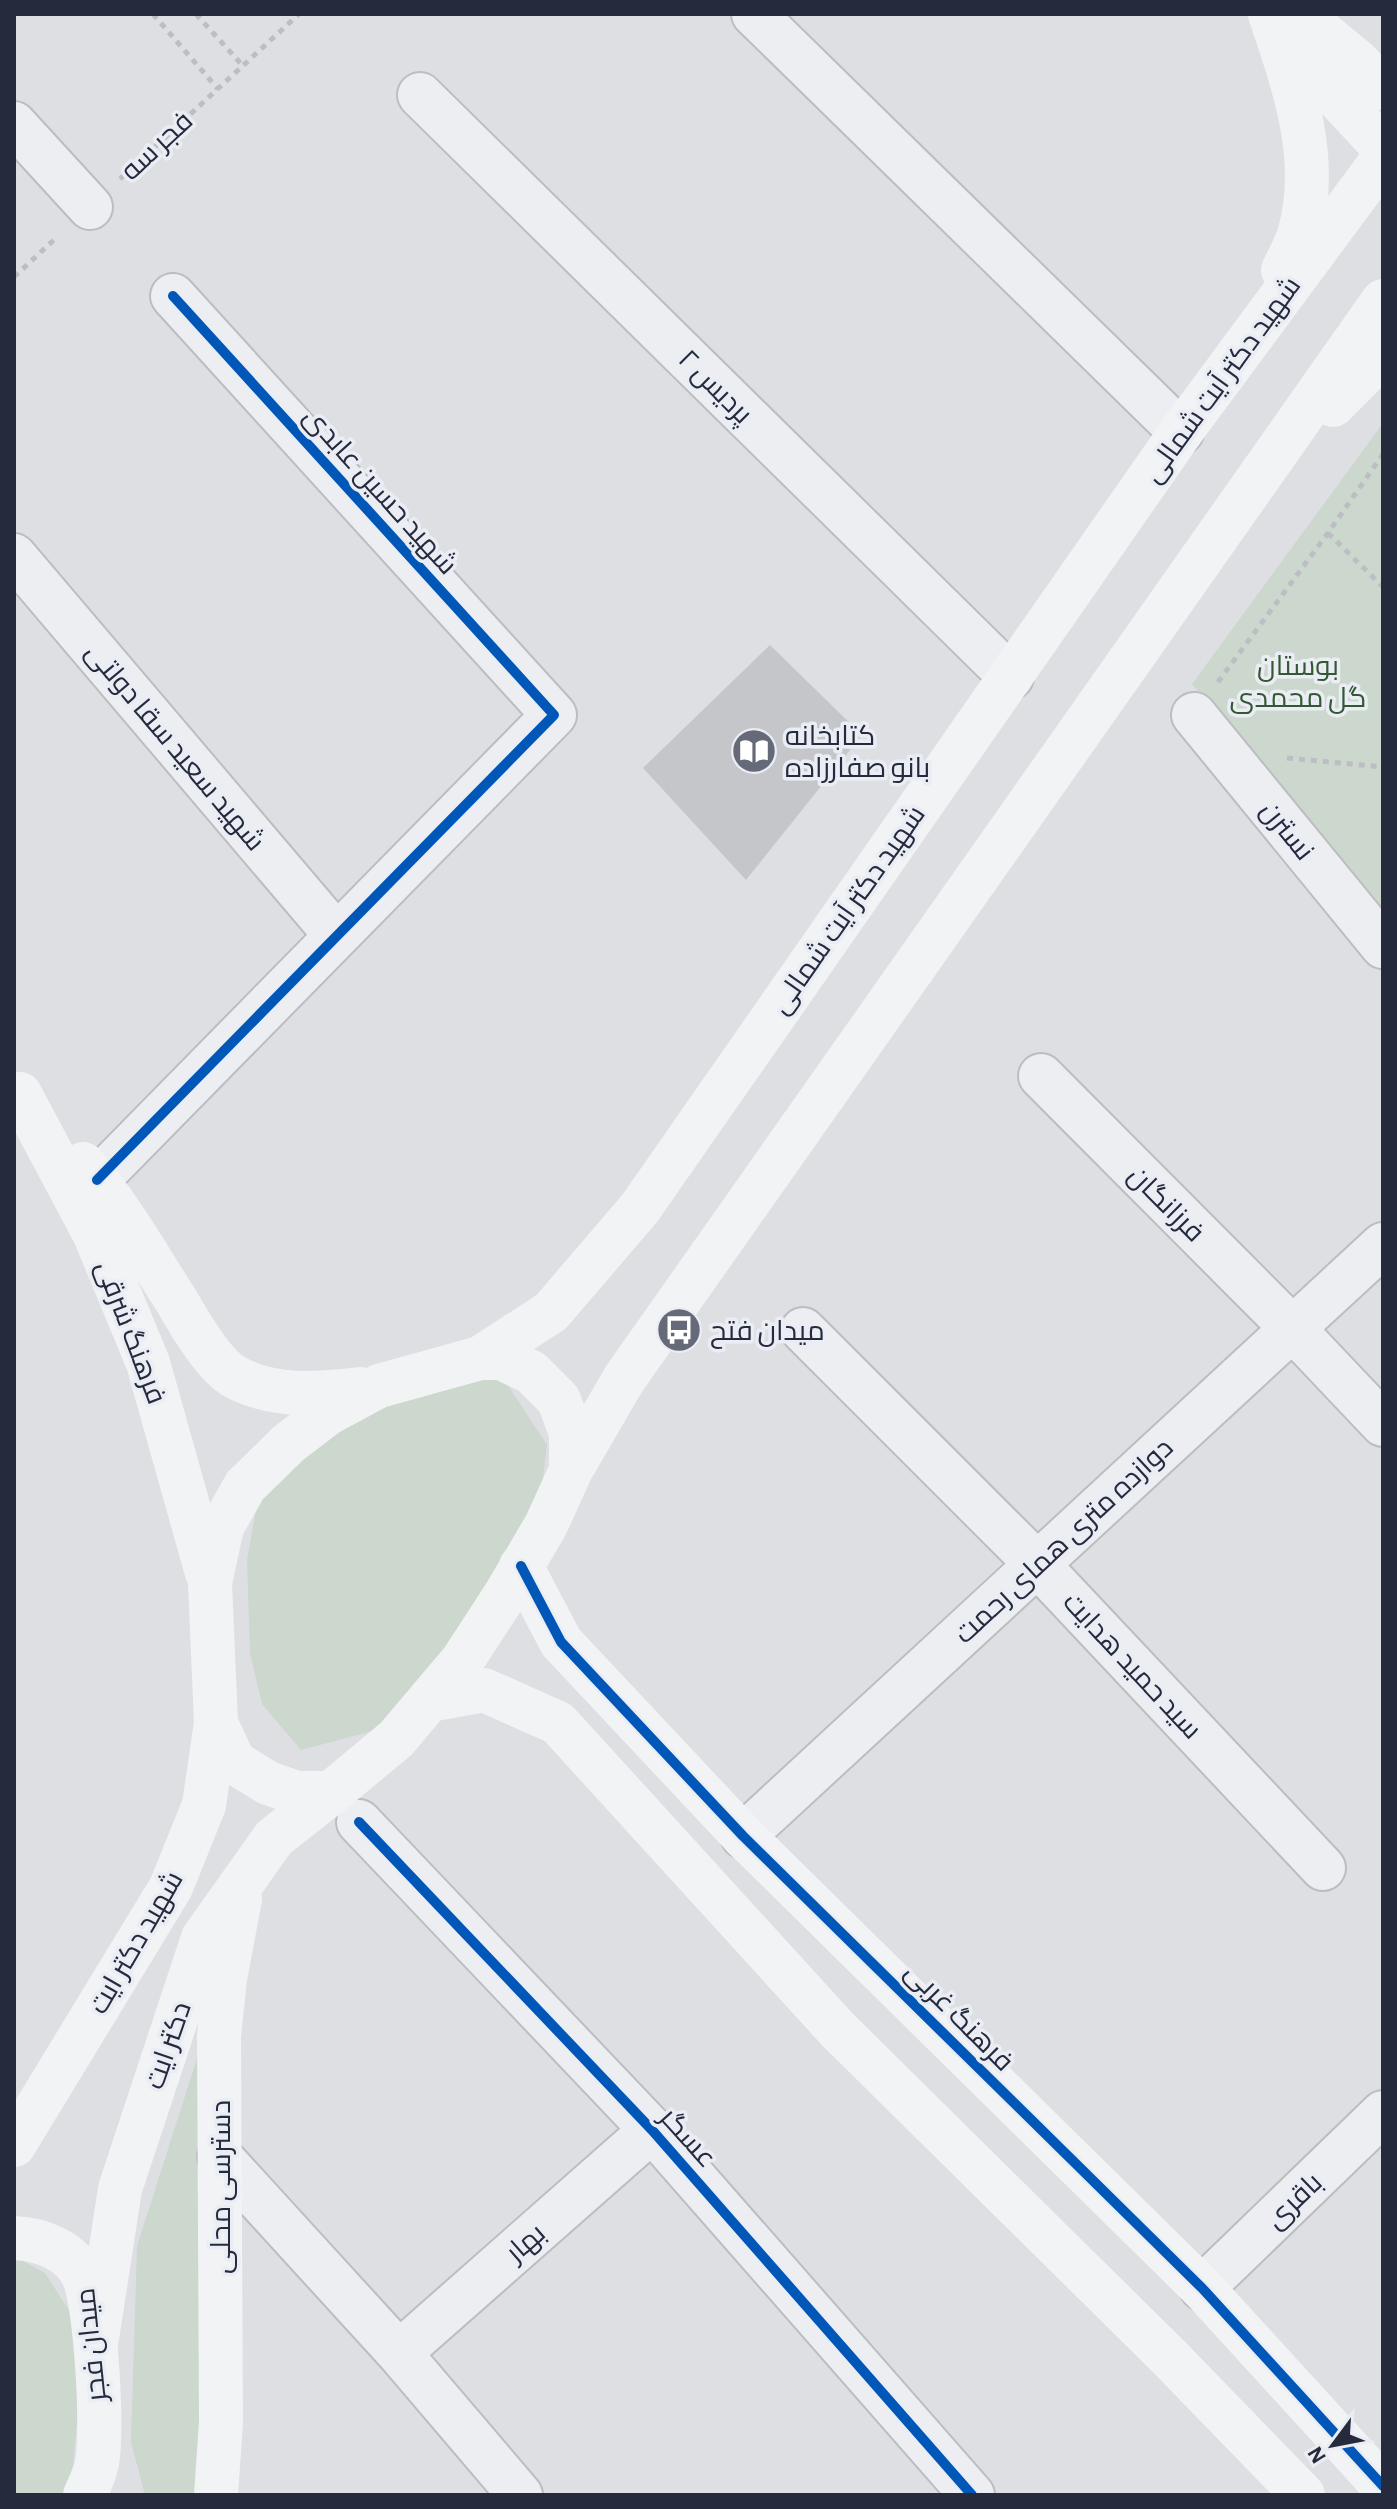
<svg xmlns="http://www.w3.org/2000/svg" width="1397" height="2509" font-family="'Alegreya Sans',Cairo,sans-serif">
<style>
.green{fill:#ccd7ce}
.building{fill:#c4c6ca}
.lines{fill:none;stroke-linecap:round;stroke-linejoin:round}
.street-casing{stroke:#bcbdc1;stroke-width:48}
.path{stroke:#bdbec4;stroke-width:5;stroke-dasharray:6 6;stroke-linecap:butt}
.street{stroke:#edeef1;stroke-width:44}
.secondary{stroke:#f2f3f5;stroke-width:44}
.cycleway-casing{stroke:#eaedf4;stroke-width:15}
.cycleway{stroke:#0057b8;stroke-width:10}
.labels{text-anchor:middle;stroke-width:7;stroke-linejoin:round;paint-order:stroke}
.street-label{font-size:28px;fill:#252a3d;stroke:#eaedf4}
.park-label{font-size:28px;fill:#345932;stroke:#eaedf4}
.poi-label{font-size:28px;fill:#252a3d;stroke:#eaedf4;text-anchor:start}
</style>
<rect width="100%" height="100%" fill="#dedfe3"/>
<!-- green -->
<path class="green" d="M1383,423V910L1192,684Z
M503,1378L547,1445L540,1502L470,1621L376,1730L301,1750L262,1704L250,1653L247,1560L257,1504L295,1456L375,1406L466,1382Z
M201,2046L210,2370L196,2495H145L131,2442L137,2246Z
M14,2256L45,2273L79,2326V2400L73,2466L65,2495H14Z"/>
<!-- building -->
<path class="building" d="M770,645L862,735L746,880L643,768Z"/>
<g class="lines">
<!-- street casing -->
<g class="street-casing">
<path id="street" d="M754,14L1181,432
M420,95L1011,677
M14,124L90,207
M14,556L337,936
M1194,715L1383,946
M1041,1076L1293,1329L1383,1424
M97,1180L554,715L173,296
M803,1330L1037,1564L1323,1868
M359,1822L652,2130L972,2495
M743,1836L1383,1245
M220,2157L399,2353L520,2495
M1202,2288L1383,2113
M399,2353L652,2130"/>
</g>
<!-- path -->
<path class="path" d="M153,14L218,89
M196,14L243,66
M120,179L299,14
M14,277L57,237
M1328,533L1383,587
M1218,682L1328,533L1383,454
M1287,758L1383,767"/>
<!-- street -->
<use href="#street" class="street"/>
<!-- secondary -->
<path class="secondary" d="M1270,14C1293,83 1320,157 1300,231C1297,244 1289,257 1283,270
M1300,14L1358,62L1383,88
M1295,36L1329,89L1383,147
M1333,405L1370,368L1383,361
M20,1094L95,1235L148,1363L207,1573
M83,1164C119,1205 147,1255 176,1300C188,1321 214,1366 235,1377C274,1398 318,1394 360,1389
M480,1358L551,1312L640,1208L1181,432L1383,159
M571,1470L624,1379L1383,301
M521,1566L561,1642L743,1836L1202,2288L1383,2486
M429,1700L484,1690L558,1723L837,2029L1169,2357L1303,2495
M14,2145L171,1887L204,1805L216,1723
M14,2238C41,2239 73,2251 84,2278C96,2306 104,2438 96,2467C94,2476 89,2486 85,2495
M96,2345L120,2189L203,1938L274,1838L331,1793L396,1739L462,1661L505,1595L546,1525L571,1470V1434L559,1400L531,1372L501,1358H480L379,1386L327,1414L289,1443L245,1486L222,1527L210,1583L216,1723L234,1762L268,1783L297,1793H331
M216,2495L221,2422L219,2036L225,1979L240,1899"/>
<!-- cycleway casing -->
<g class="cycleway-casing">
<path id="cycleway" d="M97,1180L554,715L173,296
M521,1566L561,1642L743,1836L1202,2288L1383,2486
M359,1822L652,2130L972,2495"/>
</g>
<!-- cycleway -->
<use href="#cycleway" class="cycleway"/>
</g>
<!-- icons -->
<defs>
<g id="library-disc" transform="scale(2.3)"><circle r="9.5" fill="#666977" stroke="#eaedf4"/><path d="M-6-4Q-3-5.5-.7-3.5V5Q-3 3-6 4ZM6-4Q3-5.5 .7-3.5V5Q3 3 6 4Z" fill="#fff"/></g>
<g id="bus-disc" transform="scale(2.3)"><circle r="9.5" fill="#666977" stroke="#eaedf4"/><path d="M-5-6H5V4H4V6H2V4H-2V6H-4V4H-5ZM-3.5-4V0h7V-4ZM-3.5 1.2v1.5H-2V1.2ZM2 1.2v1.5H3.5V1.2Z" fill="#fff"/></g>
</defs>
<g fill-rule="evenodd">
<use href="#library-disc" x="754" y="751"/>
<use href="#bus-disc" x="679" y="1330"/>
</g>
<g class="labels">
<!-- street labels -->
<g class="street-label">
<text transform="translate(156 145) rotate(-43)" y="10">فجر سه</text>
<text transform="translate(1221 379) rotate(-54)" y="10">شهید دکتر آیت شمالی</text>
<text transform="translate(716 386) rotate(45)" y="10">پردیس ۲</text>
<text transform="translate(381 490) rotate(48)" y="10">شهید حسین عابدی</text>
<text transform="translate(176 746) rotate(50)" y="10">شهید سعید سقا دولتی</text>
<text transform="translate(1288 830) rotate(51)" y="10">نسترن</text>
<text transform="translate(847 909) rotate(-55)" y="10">شهید دکتر آیت شمالی</text>
<text transform="translate(1167 1203) rotate(45)" y="10">فرزانگان</text>
<text transform="translate(132 1332) rotate(69)" y="10">فرهنگ شرقی</text>
<text transform="translate(1063 1540) rotate(-43)" y="10">دوازده متری همای رحمت</text>
<text transform="translate(1133 1665) rotate(47)" y="10">سید حمید هدایت</text>
<text transform="translate(135 1942) rotate(-60)" y="10">شهید دکتر ایت</text>
<text transform="translate(960 2016) rotate(45)" y="10">فرهنگ غربی</text>
<text transform="translate(167 2045) rotate(-71)" y="10">دکتر ایت</text>
<text transform="translate(689 2137) rotate(48)" y="10">عسگر</text>
<text transform="translate(220 2187) rotate(-90)" y="10">دسترسی محلی</text>
<text transform="translate(1293 2200) rotate(-44)" y="10">باقری</text>
<text transform="translate(525 2242) rotate(-41)" y="10">بهار</text>
<text transform="translate(90 2345) rotate(-96)" y="10">میدان فجر</text>
</g>
<!-- park labels -->
<g class="park-label">
<text x="1298" y="675">بوستان<tspan x="1298" dy="32">گل محمدی</tspan></text>
</g>
<!-- poi labels -->
<g class="poi-label">
<text x="785" y="745">کتابخانه<tspan x="785" dy="32">بانو صفارزاده</tspan></text>
<text x="710" y="1340">میدان فتح</text>
</g>
</g>
<!-- border -->
<rect width="1397" height="2509" fill="none" stroke="#252a3d" stroke-width="32"/>
<!-- north arrow -->
<g transform="translate(1333 2445) rotate(238)" stroke="#eaedf4" stroke-width="6" paint-order="stroke">
<path d="M0-6L14 30L0 20L-14 30Z" fill="#252a3d"/>
<text y="-12" font-size="22" font-weight="bold" text-anchor="middle" fill="#252a3d">N</text>
</g>
</svg>
